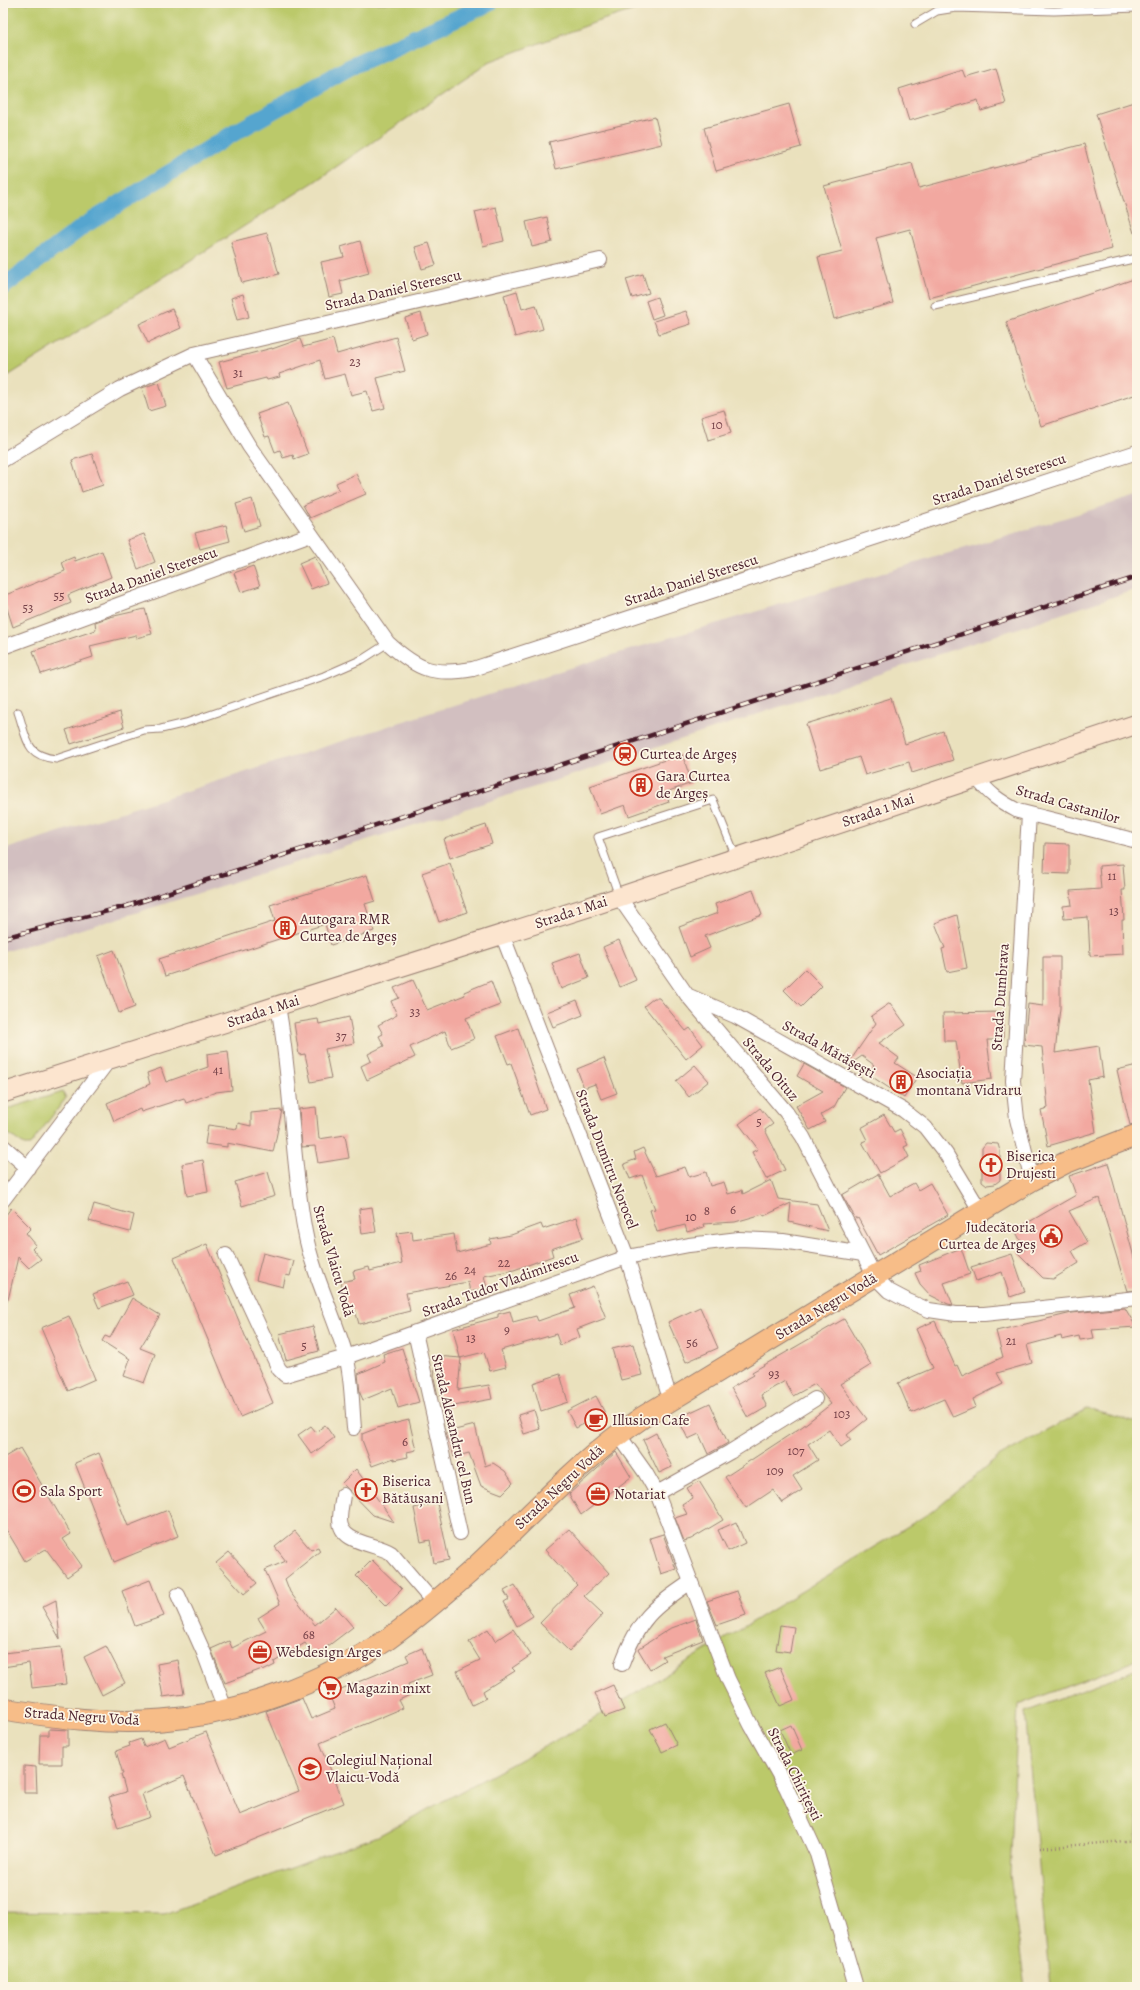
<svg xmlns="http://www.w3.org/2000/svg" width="1140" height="1990" font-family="Alegreya,serif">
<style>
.industrial{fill:#d2bfc0}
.green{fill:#bbc96b;stroke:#82744b}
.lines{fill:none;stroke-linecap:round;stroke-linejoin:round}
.canal{stroke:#54a5cf;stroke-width:17}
.building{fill:#f2a8a0}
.lane-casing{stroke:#9a8074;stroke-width:9}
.street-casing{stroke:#9a8074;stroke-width:16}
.secondary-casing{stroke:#9a8074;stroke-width:21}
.primary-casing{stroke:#9a8074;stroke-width:23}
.path{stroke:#9a8074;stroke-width:2.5;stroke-dasharray:1 3;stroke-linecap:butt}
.lane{stroke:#fff;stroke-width:7}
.street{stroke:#fff;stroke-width:14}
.secondary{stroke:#fce5cf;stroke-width:19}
.primary{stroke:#f7bd88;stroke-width:21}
.rail-casing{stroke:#4a1f2b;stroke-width:4.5}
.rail{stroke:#fcf5e5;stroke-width:3;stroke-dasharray:9;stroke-linecap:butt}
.labels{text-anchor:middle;stroke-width:3.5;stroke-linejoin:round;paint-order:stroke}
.number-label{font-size:13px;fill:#744148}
.street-label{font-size:15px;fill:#4a1f2b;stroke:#fcf5e5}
.poi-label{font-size:15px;fill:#4a1f2b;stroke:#fcf5e5;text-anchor:start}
</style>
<rect width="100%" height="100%" fill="#fcf5e5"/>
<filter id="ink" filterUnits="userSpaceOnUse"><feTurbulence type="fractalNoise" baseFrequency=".025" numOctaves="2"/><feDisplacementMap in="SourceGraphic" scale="8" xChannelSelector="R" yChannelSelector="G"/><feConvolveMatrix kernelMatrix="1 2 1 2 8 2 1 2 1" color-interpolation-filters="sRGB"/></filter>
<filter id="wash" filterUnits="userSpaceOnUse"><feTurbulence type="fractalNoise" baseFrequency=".012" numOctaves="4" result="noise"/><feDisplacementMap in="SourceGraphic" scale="16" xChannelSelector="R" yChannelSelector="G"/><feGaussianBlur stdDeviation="0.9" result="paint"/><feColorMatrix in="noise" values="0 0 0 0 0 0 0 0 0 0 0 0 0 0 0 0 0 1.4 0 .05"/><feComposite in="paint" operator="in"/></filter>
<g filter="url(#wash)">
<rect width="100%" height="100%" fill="#eae1bd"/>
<!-- industrial -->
<path class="industrial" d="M1137,496V589L576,774L116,919L3,952V850L563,670Z"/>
<!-- green -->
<path class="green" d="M3,3H657L599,21L491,61L314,182L3,379Z
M63,1092L66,1098L30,1145H24L3,1130V1110Z
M1087,1409L1137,1422V1660L1018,1705L1010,1875L1025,1987H3V1912L164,1914L378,1836L579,1728L931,1512L1000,1456Z
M1137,1669V1987H1050L1025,1711Z"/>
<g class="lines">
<!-- canal -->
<path class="canal" d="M3,287L85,225L229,136L350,67L490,3"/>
</g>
<g id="blocks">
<!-- building -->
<path class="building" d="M996,68L1006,104L981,111L978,100L909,121L899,89L962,69L965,77Z
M1137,101V233H1134L1096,114Z
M789,104L801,147L716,171L704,128Z
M655,117L662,144L556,169L549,142Z
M1084,144L1112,249L929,298L910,229L876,238L893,303L834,319L818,257L842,251L824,186L912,163L919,188Z
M496,207L504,241L483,246L475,212Z
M547,217L552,242L532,247L526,222Z
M267,233L279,274L242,283L231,242Z
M360,241L369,273L340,281L343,294L329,297L321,262L344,257L341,247Z
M429,243L436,265L422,269L415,247Z
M643,274L649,293L632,298L626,279Z
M1137,278V394L1041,426L1006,322Z
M517,291L522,309L536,305L543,329L515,337L504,295Z
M243,294L249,317L237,320L231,298Z
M657,297L663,315L652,319L646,301Z
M172,309L181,328L148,343L139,324Z
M686,311L691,324L659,334L654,321Z
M421,313L427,334L412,339L405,318Z
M396,337L405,371L377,378L385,408L373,411L367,391L351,395L345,374L325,379L320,360L279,374L280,377L267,380L266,378L227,388L219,362L272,348V349L300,339L303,347L333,339L337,354Z
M159,382L166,406L149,411L142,388Z
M288,403L308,454L294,459L293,455L283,458L280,450L275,452L269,436L265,437L257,414Z
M724,410L731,433L708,440L701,417Z
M92,454L103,485L82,492L72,460Z
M356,474L366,494L310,518L303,505L339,490L336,483Z
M252,499L260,526L244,531L236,504Z
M226,525L230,541L200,549L195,533Z
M144,534L155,562L138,569L127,540Z
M102,551L111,577L68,595L71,603L13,627L3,596L65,571L62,562L74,557L75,561Z
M315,556L327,583L311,589L299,563Z
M253,566L260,586L241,592L234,573Z
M145,609L152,634L136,638V635L90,646L93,657L41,674L33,651L96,630L95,622L110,617Z
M891,698L905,744L943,731L953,760L912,773L909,762L865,775L859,757L820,769L806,724Z
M120,712L124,727L71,744L66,730Z
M682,754L692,783L666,792L669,802L629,816L625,805L600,814L590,786Z
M486,825L492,844L450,858L444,839Z
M1045,843L1069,844V874L1044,873Z
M450,863L467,912L439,922L422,873Z
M1123,864L1125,890H1122L1124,920H1122L1123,954L1090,956L1088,917L1064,919L1063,906L1072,905L1070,891L1101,889L1099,866Z
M367,875L375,901L365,904L374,931L331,945L325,924L165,976L159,959L275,921L270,905Z
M753,890L762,915L705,936L710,948L690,957L679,927L718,913L715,904Z
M957,915L967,968L947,972L942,949L945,948L935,923Z
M619,940L636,980L620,987L603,947Z
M114,950L135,1007L119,1013L98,956Z
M580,953L589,978L561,989L552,963Z
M1043,957H1060V1008L1055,1053L1099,1046L1103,1077L1088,1080L1096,1132L1048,1146L1041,1110L1048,1108L1042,1047L1024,1045L1028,1004L1043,1006Z
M805,969L822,986L801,1007L784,990Z
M413,980L427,1010L465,995L464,992L491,981L500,1005L466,1018L474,1039L451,1048L445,1031L410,1047L415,1057L367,1080L361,1066L371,1061L368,1054L384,1046L379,1036L383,1034L378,1025L397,1015L391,1001L399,998L394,988Z
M654,998H659L686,1031L690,1028L703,1045L686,1059L644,1006Z
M577,1000L583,1015L553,1027L547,1012Z
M890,1003L906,1025L879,1043L899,1058L895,1063L917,1077L904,1098L868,1074L874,1065L862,1056L849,1065L848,1064L876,1023L871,1016Z
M1003,1012V1040H987L992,1079L962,1083L956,1041H944L943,1013Z
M349,1017L354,1043L325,1049L331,1078L311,1082L305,1054L299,1055L294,1023L318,1019L319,1024Z
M518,1028L546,1109L530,1115L511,1063L508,1064L497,1036Z
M228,1051L232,1090L216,1092L186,1103L184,1098L141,1112L140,1109L114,1121L107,1103L150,1084L147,1073L161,1068L166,1082L208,1067L207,1054Z
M604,1058L617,1093L601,1099L595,1084L584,1088L577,1069Z
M804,1064L845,1087L834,1107L821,1115L825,1122L810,1130L796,1106L823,1091L797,1076Z
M695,1065L709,1081L689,1097L676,1081Z
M1137,1065V1123L1130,1125L1117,1070Z
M316,1107L319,1139L345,1135L349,1158L318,1163L315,1146L302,1147L299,1109Z
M760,1108L773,1124L765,1130L785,1170L766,1179L752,1152L758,1149L739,1124Z
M282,1110L273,1152L227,1143V1147L205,1144L208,1125L237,1129L238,1123L251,1126V1113Z
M884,1115L894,1132L900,1129L908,1145L904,1147L909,1157L880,1173L862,1142L867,1140L861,1128Z
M986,1143L998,1144L1000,1151V1180L995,1184L987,1185L982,1181V1148Z
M643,1148L656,1176L685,1167L689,1177L706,1172L710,1186L724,1182L728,1194L742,1190L743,1194L771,1180L778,1199L817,1204L828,1231L789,1222L791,1203L764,1216L763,1214L735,1222L703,1224L704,1227L687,1232L685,1225L657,1232L650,1210L655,1209L642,1175L630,1179L624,1164L636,1159L634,1152Z
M203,1160L208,1192L187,1196L182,1164Z
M1108,1163L1132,1250L1137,1270V1290L1127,1291L1099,1198L1069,1211L1087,1242L1072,1251L1079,1263L1053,1279L1043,1278L1017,1252L1025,1250L1015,1230L1076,1195L1069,1176Z
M268,1172L275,1196L242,1206L235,1182Z
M878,1174L890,1196L914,1183L918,1190L930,1183L948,1215L878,1255L858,1218L856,1219L842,1195Z
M94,1204L134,1215L130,1232L89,1221Z
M372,1207L376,1232L362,1234L359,1209Z
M11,1208L31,1228L26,1233L36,1245L32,1249L41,1259L29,1268L18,1257L8,1300H3V1219Z
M576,1218L583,1238L551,1249L553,1256L514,1270L484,1276L487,1288L470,1292L468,1282L406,1293L410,1311L359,1324L355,1310L349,1312L341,1282L355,1279L353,1271L369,1267L370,1271L402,1263L397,1233L412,1231L413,1240L454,1234L457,1253L491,1244L490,1239L511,1235L541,1224L543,1229Z
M207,1244L273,1403L240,1417L174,1258Z
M961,1248L970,1274L944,1283L953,1305L948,1304L930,1295L920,1284L915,1273L921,1271L919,1265Z
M263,1253L294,1261L290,1276L286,1275L283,1287L256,1280Z
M1012,1254L1025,1292L1010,1297L1002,1272L976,1281L971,1267Z
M127,1281L133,1295L99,1308L93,1294Z
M593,1286L606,1318L577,1329L580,1337L560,1345L556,1334L501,1350L506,1367L490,1371L484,1352L460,1358L453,1329L498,1317V1314L510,1311L513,1322L536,1316L538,1321L575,1308L570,1295Z
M132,1298L160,1315L140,1348L155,1354L144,1383L124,1376L130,1359L102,1341L105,1336L110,1338Z
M700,1307L718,1348L686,1362L668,1322Z
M1125,1308L1136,1327L1092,1330L1094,1338L1080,1340L1079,1336L1062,1340L1061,1336L1027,1345L1032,1363L997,1373L1003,1384L973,1399L976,1407L953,1417L944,1399L911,1413L898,1383L933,1368L916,1329L935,1321L955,1366L957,1365L962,1376L1003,1357L996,1331L1072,1313Z
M69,1316L95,1379L68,1391L41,1328Z
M844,1319L871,1365L840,1384L867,1419L847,1435L851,1440L841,1447L829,1430L808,1444L818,1460L793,1476L802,1490L782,1503L773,1490L746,1508L725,1477L803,1426L831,1404L815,1384L793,1396L785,1381L761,1395L767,1407L748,1418L731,1388L754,1375L752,1372Z
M313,1326L319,1351L286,1360L279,1334Z
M633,1344L642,1375L621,1380L612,1349Z
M402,1348L419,1402L398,1408L392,1388L363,1400L360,1393L358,1374L385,1362L383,1354Z
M436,1356L461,1358L458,1390L489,1385L492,1399L443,1408L441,1395L438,1396L434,1378Z
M560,1374L568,1402L541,1411L533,1383Z
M596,1396L605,1413L576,1428L567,1411Z
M710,1403L728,1443L708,1454L699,1434L688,1439L678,1418Z
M534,1410L540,1429L524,1434L518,1415Z
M409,1420L416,1450L407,1452L408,1457L394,1460V1458L372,1466L362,1440V1434L380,1427Z
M325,1425L334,1438L312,1454L298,1435L311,1426L316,1432Z
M475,1425L485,1466L493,1463L505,1471L513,1483L502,1494L481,1486L469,1453L454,1457L447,1432Z
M656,1433L672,1467L659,1473L643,1440Z
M20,1448L71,1534L63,1539L82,1566L67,1577L46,1549L25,1561L3,1524V1458Z
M616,1452L631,1477L581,1515L569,1494Z
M99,1453L128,1526L168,1510L178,1536L114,1562L75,1463Z
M356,1469L394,1522L373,1515L342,1483Z
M699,1481L723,1520L691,1539L684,1541L675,1518L687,1514L682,1505L693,1498L687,1488Z
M437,1503L449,1560L434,1563L430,1540L421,1542L414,1508Z
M736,1522L745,1543L728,1551L718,1530Z
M569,1529L609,1573L584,1596L603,1614L569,1651L540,1623L577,1585L545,1550Z
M295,1531L311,1550L318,1547L320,1551L285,1579L290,1592L315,1625L336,1607L353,1627L315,1656L305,1643L274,1662L275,1665L263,1671L262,1669L225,1683L211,1649L229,1641L232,1648L266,1631L258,1618L280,1604L265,1570L286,1561L275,1547Z
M663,1534L676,1569L661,1574L650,1538Z
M229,1552L257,1583L244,1594L216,1563Z
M372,1560L402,1589L386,1606L356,1576Z
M150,1580L164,1616L135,1626L122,1591Z
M515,1585L533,1616L517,1626L504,1602L509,1599L504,1591Z
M737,1591L746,1615L717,1625L707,1601Z
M56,1600L60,1639L42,1607Z
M696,1619L703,1640L662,1656L665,1660L650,1669L638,1649L669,1629Z
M780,1625L794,1627L790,1652L776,1650Z
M488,1629L495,1641L513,1629L531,1655L512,1668L515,1671L483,1691L486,1698L472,1705L457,1671L480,1660L469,1642Z
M106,1646L125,1683L102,1695L84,1657Z
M61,1647L66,1684L32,1688L29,1663L3,1667V1653Z
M422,1648L432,1675L408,1684L412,1694L399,1700L403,1708L320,1743L344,1803L216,1855L184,1776L142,1794L150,1817L118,1828L109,1797L126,1792L121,1774H123L116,1751L130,1746L129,1743L141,1739L144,1747L165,1738L169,1747L206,1732L240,1815L299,1791L266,1711L302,1698L311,1719L335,1709L329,1694L409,1661L406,1655Z
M178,1660L184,1694L163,1697L157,1664Z
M780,1667L794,1700L780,1706L765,1673Z
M613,1685L624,1710L605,1717L595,1693Z
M665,1722L677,1745L662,1752L650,1729Z
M791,1725L802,1750L791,1755L780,1730Z
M49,1729L68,1730V1746H62V1764H39L40,1735H49Z
M24,1766L36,1767L37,1793H24Z"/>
</g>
</g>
<g filter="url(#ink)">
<use href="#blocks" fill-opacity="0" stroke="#9a8074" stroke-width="1"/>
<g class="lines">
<!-- lane casing -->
<g class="lane-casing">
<path id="lane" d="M915,24L937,11L956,8L1054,11L1137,8
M935,306L1137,258
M18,712C27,738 25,756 56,759L144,730L161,729L186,723L324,676L363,659L388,643
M619,896L598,837L713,800L736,857"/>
</g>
<!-- street casing -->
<g class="street-casing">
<path id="street" d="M194,354L249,446L388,643C418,670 433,676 473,669L1137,452
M3,460L120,389L194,354L600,260
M3,647L311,534
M976,777C989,794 999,801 1018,811L1137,841
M1029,814L1013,1081L1017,1119L1032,1180
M619,897L687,995L786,1112L803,1137L875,1277L889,1291L908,1301L929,1310L956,1314H984L1137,1298
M502,934L627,1257L670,1399
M689,996L735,1016L903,1110L925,1127L946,1154L981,1212
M278,1006C292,1081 291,1158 305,1232C313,1275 334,1314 346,1356C352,1377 352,1407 354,1428
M3,1146L28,1168
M3,1200L109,1060
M226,1255L279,1369L285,1375L346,1357L627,1257L689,1245L739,1239L783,1241L863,1254
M415,1332L460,1533
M618,1434L645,1472L657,1493L728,1679L751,1725L786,1787L817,1854L856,1987
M657,1493L730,1452L815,1399
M343,1495C342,1503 340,1511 340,1520C340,1544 376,1543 391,1553L434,1603
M178,1595L204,1653L225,1709
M622,1664C638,1620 653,1607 691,1582"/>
</g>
<!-- secondary casing -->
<g class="secondary-casing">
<path id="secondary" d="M3,1093L598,904L1137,724"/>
</g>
<!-- primary casing -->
<g class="primary-casing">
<path id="primary" d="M3,1709C56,1717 109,1725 162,1720C241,1714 322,1683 388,1639C416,1619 443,1596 469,1573C526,1521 578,1461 643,1417L1032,1180L1065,1163L1137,1135"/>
</g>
<!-- path -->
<path class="path" d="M1040,1848L1137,1840"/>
<!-- lane -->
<use href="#lane" class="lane"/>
<!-- street -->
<use href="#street" class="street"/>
<!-- secondary -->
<use href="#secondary" class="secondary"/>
<!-- primary -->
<use href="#primary" class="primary"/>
<!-- rail casing -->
<g class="rail-casing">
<path id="rail" d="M3,938L127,906L1137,577"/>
</g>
<!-- rail -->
<use href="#rail" class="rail"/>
</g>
</g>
<!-- icons -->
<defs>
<g id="station-ring" transform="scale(1.15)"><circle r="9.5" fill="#fcf5e5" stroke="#c8321e" stroke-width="1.5"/><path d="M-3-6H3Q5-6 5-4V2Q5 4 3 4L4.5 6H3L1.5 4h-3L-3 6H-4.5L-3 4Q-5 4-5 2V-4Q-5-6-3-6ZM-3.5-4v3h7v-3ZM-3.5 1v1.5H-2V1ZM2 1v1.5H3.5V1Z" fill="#c8321e"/></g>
<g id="building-ring" transform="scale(1.15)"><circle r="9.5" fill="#fcf5e5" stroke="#c8321e" stroke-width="1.5"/><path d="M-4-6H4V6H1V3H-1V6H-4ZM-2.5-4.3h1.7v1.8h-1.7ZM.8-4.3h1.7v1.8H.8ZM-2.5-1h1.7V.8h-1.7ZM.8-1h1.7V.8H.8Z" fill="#c8321e"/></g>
<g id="church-ring" transform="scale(1.15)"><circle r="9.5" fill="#fcf5e5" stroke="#c8321e" stroke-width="1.5"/><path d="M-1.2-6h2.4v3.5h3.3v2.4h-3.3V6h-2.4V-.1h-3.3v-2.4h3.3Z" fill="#c8321e"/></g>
<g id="civic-ring" transform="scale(1.15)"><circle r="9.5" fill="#fcf5e5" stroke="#c8321e" stroke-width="1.5"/><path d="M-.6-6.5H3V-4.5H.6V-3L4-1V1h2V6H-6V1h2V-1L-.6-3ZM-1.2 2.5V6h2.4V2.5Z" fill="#c8321e"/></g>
<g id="cafe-ring" transform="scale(1.15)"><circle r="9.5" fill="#fcf5e5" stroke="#c8321e" stroke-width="1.5"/><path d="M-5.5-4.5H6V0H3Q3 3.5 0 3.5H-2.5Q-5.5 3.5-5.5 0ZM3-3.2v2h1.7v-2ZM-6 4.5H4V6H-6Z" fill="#c8321e"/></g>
<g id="stadium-ring" transform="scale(1.15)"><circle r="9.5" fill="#fcf5e5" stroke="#c8321e" stroke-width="1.5"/><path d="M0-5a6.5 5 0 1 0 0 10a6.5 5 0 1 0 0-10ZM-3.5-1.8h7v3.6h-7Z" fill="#c8321e"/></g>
<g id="office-ring" transform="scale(1.15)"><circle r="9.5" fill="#fcf5e5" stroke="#c8321e" stroke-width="1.5"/><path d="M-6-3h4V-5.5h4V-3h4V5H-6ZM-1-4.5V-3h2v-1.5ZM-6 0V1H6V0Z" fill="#c8321e"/></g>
<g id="supermarket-ring" transform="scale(1.15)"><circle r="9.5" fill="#fcf5e5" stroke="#c8321e" stroke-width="1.5"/><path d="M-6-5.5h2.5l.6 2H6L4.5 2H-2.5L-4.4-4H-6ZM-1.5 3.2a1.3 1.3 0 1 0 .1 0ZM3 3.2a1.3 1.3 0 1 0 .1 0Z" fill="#c8321e"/></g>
<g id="university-ring" transform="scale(1.15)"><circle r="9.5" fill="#fcf5e5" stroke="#c8321e" stroke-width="1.5"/><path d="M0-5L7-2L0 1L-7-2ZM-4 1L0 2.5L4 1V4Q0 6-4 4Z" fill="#c8321e"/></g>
</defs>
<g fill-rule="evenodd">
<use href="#station-ring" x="625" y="754"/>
<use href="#building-ring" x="641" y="785"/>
<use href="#building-ring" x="285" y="928"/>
<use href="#building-ring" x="901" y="1082"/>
<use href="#church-ring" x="991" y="1165"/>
<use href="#civic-ring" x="1051" y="1236"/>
<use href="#cafe-ring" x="596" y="1420"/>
<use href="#church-ring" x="366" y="1490"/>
<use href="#stadium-ring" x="24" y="1491"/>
<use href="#office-ring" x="598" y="1494"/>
<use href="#office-ring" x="260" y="1652"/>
<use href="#supermarket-ring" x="330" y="1688"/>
<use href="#university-ring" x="310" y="1769"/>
</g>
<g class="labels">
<!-- number labels -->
<g class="number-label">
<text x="355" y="366">23</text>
<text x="238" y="377">31</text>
<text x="717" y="429">10</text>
<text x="59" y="600">55</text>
<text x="28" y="612">53</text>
<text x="1112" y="880">11</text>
<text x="1114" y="915">13</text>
<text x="415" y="1016">33</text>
<text x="341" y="1040">37</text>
<text x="218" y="1074">41</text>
<text x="759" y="1126">5</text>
<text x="733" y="1214">6</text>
<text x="707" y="1215">8</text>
<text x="691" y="1221">10</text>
<text x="504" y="1267">22</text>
<text x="470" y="1274">24</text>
<text x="451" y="1280">26</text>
<text x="507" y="1334">9</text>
<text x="471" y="1342">13</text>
<text x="1011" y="1345">21</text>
<text x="692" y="1347">56</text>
<text x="304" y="1350">5</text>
<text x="774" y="1378">93</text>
<text x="842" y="1418">103</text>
<text x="405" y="1446">6</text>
<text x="796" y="1455">107</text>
<text x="775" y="1475">109</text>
<text x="309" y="1639">68</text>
</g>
<!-- street labels -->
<g class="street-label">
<text transform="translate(393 290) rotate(-13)" y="5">Strada Daniel Sterescu</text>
<text transform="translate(999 479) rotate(-18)" y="5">Strada Daniel Sterescu</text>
<text transform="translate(151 575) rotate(-20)" y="5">Strada Daniel Sterescu</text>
<text transform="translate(691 580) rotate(-18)" y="5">Strada Daniel Sterescu</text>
<text transform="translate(1068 804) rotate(16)" y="5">Strada Castanilor</text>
<text transform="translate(878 810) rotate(-19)" y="5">Strada 1 Mai</text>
<text transform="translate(571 912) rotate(-18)" y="5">Strada 1 Mai</text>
<text transform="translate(1000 997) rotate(-86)" y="5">Strada Dumbrava</text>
<text transform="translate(263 1011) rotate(-18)" y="5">Strada 1 Mai</text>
<text transform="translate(829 1049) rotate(29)" y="5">Strada Mărășești</text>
<text transform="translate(771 1069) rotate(50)" y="5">Strada Oituz</text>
<text transform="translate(607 1159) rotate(69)" y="5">Strada Dumitru Norocel</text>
<text transform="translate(334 1261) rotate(74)" y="5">Strada Vlaicu Vodă</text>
<text transform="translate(500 1284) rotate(-20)" y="5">Strada Tudor Vladimirescu</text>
<text transform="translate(826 1306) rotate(-31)" y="5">Strada Negru Vodă</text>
<text transform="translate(454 1429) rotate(77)" y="5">Strada Alexandru cel Bun</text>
<text transform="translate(559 1487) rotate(-43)" y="5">Strada Negru Vodă</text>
<text transform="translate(82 1716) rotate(4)" y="5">Strada Negru Vodă</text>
<text transform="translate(795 1774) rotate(63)" y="5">Strada Chirițești</text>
</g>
<!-- poi labels -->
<g class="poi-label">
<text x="640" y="759">Curtea de Argeș</text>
<text x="656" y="781">Gara Curtea<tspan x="656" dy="17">de Argeș</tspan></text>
<text x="300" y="924">Autogara RMR<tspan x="300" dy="17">Curtea de Argeș</tspan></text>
<text x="916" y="1078">Asociația<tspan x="916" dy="17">montană Vidraru</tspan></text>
<text x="1006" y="1161">Biserica<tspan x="1006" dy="17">Drujesti</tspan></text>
<text x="1036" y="1232" text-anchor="end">Judecătoria<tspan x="1036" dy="17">Curtea de Argeș</tspan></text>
<text x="612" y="1425">Illusion Cafe</text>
<text x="382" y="1486">Biserica<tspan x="382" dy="17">Bătăușani</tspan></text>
<text x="40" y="1496">Sala Sport</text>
<text x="614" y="1499">Notariat</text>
<text x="276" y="1657">Webdesign Arges</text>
<text x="346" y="1693">Magazin mixt</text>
<text x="326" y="1765">Colegiul Național<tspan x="326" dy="17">Vlaicu-Vodă</tspan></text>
</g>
</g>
<!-- margin -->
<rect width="1140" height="1990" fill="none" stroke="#fcf5e5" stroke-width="16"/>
</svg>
